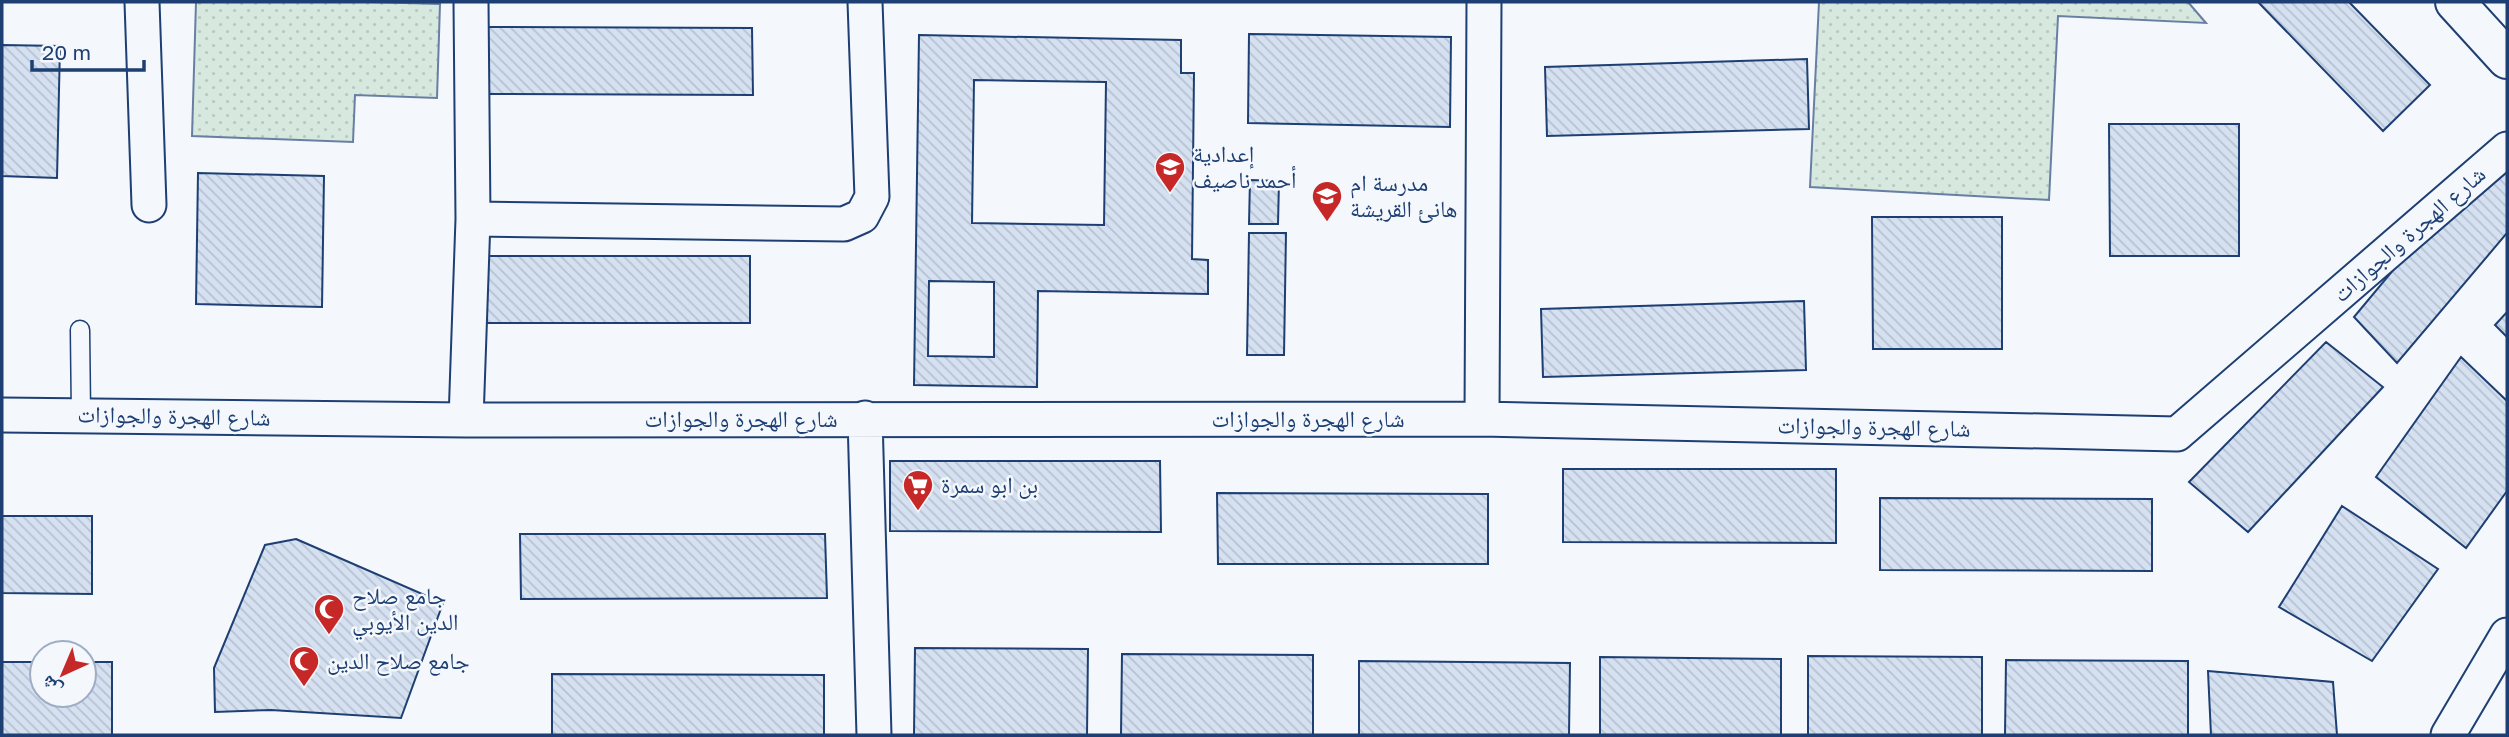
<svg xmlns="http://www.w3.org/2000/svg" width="2509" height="737" font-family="'Golos Text','Noto Naskh Arabic',sans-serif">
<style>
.grass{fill:url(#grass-dots);stroke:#687fa3;stroke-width:2}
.building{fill:url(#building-back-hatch);stroke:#1d3f73;stroke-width:2;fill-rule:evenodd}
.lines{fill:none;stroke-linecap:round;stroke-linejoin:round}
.service-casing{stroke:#1d3f73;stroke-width:21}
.minor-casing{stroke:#1d3f73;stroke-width:37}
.secondary-casing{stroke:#1d3f73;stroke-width:42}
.service{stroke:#f4f7fb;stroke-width:18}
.minor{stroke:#f4f7fb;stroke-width:33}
.secondary{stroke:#f4f7fb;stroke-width:38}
.labels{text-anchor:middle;stroke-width:5;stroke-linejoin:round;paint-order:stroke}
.poi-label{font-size:23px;fill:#1d3f73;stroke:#f4f7fb;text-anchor:start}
.street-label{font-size:23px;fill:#1d3f73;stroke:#f4f7fb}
</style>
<defs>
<pattern id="grass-dots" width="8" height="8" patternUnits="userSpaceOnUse" patternTransform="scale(1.75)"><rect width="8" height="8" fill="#d7e8df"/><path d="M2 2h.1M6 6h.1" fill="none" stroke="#b8c8c3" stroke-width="1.8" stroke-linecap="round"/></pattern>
<pattern id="building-back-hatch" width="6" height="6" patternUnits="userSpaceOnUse" patternTransform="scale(1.75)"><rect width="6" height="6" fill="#d5e0f0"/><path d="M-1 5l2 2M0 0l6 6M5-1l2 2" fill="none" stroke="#b6c1d1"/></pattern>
</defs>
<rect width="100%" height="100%" fill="#f4f7fb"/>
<!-- grass -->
<path class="grass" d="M196,2H372L440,4L437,98L355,95L353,142L192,136Z
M1819,2H2188L2206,23L2058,16L2049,200L1810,187Z"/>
<!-- building -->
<path class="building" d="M2258,2H2349L2430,85L2383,131Z
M485,27L752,28L753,95L485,94Z
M1249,34L1451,37L1450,127L1248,123Z
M919,35L1181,40V73H1194L1192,259L1208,260V294L1038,291L1037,387L914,385ZM974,80L1106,82L1104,225L972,223ZM929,281L994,282V357L928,356Z
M2,45L60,46L57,178L2,176Z
M1807,59L1809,129L1547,136L1545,67Z
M2109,124H2239V256H2110Z
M2490,154L2507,172V233L2397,363L2354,317Z
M198,173L324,176L322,307L196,304Z
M1250,180L1279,181L1278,224H1249Z
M1872,217H2002V349H1873Z
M1249,233H1286L1284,355H1247Z
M483,256H750V323H482Z
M1804,301L1806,370L1543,377L1541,309Z
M2507,312V337L2495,325Z
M2326,342L2383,387L2248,532L2189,482Z
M2461,357L2507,401V491L2466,548L2376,477Z
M890,461H1160L1161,532L890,531Z
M1563,469H1836V543L1563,542Z
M1217,493L1488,494V564H1218Z
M1880,498L2152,499V571L1880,570Z
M2342,506L2438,569L2372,661L2279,607Z
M2,516H92V594L2,593Z
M520,534H825L827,598L521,599Z
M296,539L443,603L401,718L271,710L215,712L214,668L265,545Z
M915,648L1088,649L1087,735H914Z
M1122,654L1313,655V735H1121Z
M1808,656L1982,657V735H1808Z
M1600,657L1781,659V735H1600Z
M2006,660L2188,661V735H2005Z
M1359,661L1570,663L1569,735H1359Z
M2,662H42V695H84V662H112V735H2Z
M2208,671L2333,682L2337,735H2211Z
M552,674L824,675V735H552Z"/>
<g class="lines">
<!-- service casing -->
<g class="service-casing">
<path id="service" d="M80,330L81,415"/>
</g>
<!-- minor casing -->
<g class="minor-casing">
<path id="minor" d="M142,2L149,205
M473,219L844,224L862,216L872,197L865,2
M2,415L466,420L1482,419L2177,434L2507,149
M865,418L874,735
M1482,419L1484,2
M466,420L473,219L471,2
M2448,735L2507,635"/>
</g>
<!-- secondary casing -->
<g class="secondary-casing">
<path id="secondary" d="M2455,2L2507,59"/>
</g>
<!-- service -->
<use href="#service" class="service"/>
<!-- minor -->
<use href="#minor" class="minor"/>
<!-- secondary -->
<use href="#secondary" class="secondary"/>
</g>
<!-- icons -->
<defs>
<g id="school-pin" transform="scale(1.575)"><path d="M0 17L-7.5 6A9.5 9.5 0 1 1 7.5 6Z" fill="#c62828" stroke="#f4f7fb"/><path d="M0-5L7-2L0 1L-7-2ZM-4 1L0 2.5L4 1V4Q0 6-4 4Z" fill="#fff"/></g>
<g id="supermarket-pin" transform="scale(1.575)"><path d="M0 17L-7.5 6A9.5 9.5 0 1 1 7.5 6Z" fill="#c62828" stroke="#f4f7fb"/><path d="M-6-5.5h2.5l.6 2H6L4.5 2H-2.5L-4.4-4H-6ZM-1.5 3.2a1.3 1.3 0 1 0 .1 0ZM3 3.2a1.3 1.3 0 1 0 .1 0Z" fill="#fff"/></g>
<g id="mosque-pin" transform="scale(1.575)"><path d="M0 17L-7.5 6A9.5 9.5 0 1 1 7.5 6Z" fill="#c62828" stroke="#f4f7fb"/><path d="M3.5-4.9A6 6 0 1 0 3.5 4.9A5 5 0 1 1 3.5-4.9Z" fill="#fff"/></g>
</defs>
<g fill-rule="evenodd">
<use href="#school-pin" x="1170" y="167"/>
<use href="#school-pin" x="1327" y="196"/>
<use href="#supermarket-pin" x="918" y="485"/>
<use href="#mosque-pin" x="329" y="609"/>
<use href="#mosque-pin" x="304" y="661"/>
</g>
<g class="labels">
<!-- poi labels -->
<g class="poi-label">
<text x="1193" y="162">إعدادية<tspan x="1193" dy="26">أحمد ناصيف</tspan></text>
<text x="1350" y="191">مدرسة ام<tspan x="1350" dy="26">هانئ القريشة</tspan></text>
<text x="941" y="493">بن ابو سمرة</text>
<text x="352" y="604">جامع صلاح<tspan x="352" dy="26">الدين الأيوبي</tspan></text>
<text x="327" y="669">جامع صلاح الدين</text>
</g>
<!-- street labels -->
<g class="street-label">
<text transform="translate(2409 234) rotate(-41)" y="8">شارع الهجرة والجوازات</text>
<text transform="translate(174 416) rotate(1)" y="8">شارع الهجرة والجوازات</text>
<text x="741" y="427">شارع الهجرة والجوازات</text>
<text x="1308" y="427">شارع الهجرة والجوازات</text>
<text transform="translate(1874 427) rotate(1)" y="8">شارع الهجرة والجوازات</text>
</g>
</g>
<!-- border -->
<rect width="2509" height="737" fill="none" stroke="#1d3f73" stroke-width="7"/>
<!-- north arrow -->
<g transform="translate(63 674) rotate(224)"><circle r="33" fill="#f4f7fb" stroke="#9eadc5" stroke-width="2"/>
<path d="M0-5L12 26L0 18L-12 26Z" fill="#c62828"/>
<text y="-10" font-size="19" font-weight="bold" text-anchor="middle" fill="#1d3f73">ش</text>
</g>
<!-- scale -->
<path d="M32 60v10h112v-10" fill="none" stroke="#1d3f73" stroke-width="3.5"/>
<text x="42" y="60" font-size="21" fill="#1d3f73" stroke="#f4f7fb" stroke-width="5" paint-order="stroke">20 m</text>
</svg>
